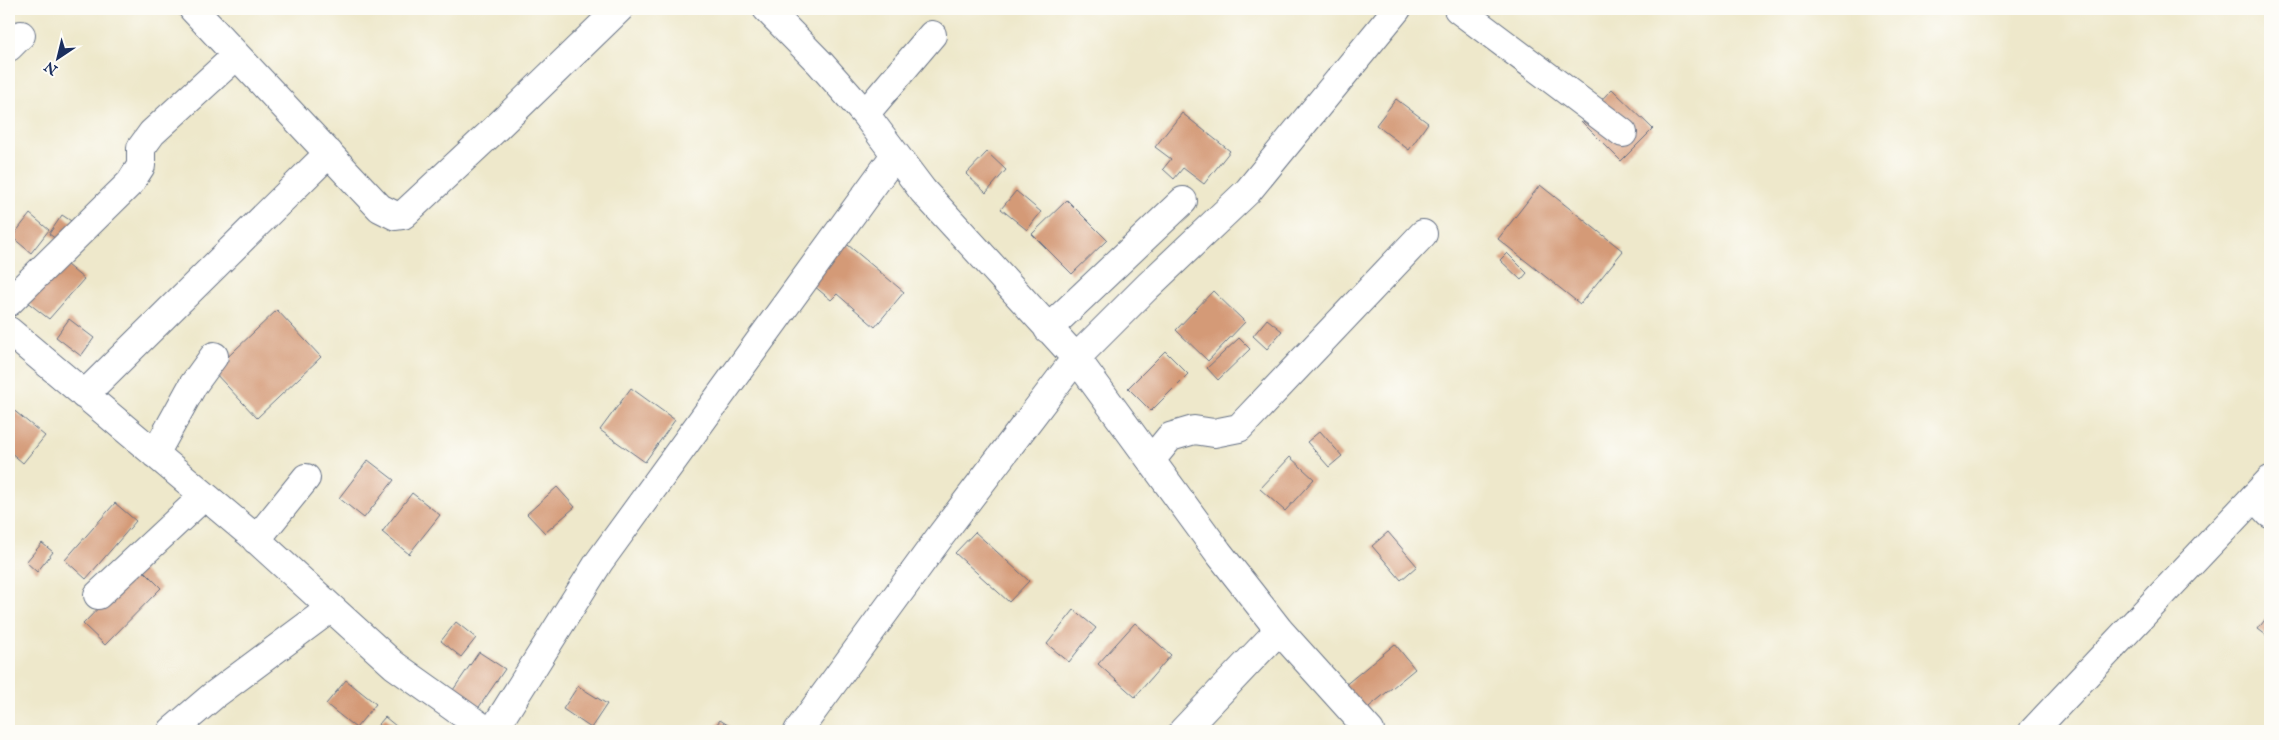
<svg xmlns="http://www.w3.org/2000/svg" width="2279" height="740" font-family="'IM FELL English',serif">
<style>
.building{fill:#d49a77}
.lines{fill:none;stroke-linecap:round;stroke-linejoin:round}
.minor-casing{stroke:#657084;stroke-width:30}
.tertiary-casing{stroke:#657084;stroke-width:30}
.minor{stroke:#fff;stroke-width:28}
.tertiary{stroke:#fff;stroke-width:28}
</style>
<rect width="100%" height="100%" fill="#fdfcf7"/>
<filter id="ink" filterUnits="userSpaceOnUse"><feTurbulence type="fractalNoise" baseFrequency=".02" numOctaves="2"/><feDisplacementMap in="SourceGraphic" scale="10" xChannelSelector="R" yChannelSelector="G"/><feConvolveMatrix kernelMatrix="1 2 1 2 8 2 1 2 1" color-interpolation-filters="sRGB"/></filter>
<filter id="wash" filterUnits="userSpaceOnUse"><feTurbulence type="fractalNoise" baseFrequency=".0096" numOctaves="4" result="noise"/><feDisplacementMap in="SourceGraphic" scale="20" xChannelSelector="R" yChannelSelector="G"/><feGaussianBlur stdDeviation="1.12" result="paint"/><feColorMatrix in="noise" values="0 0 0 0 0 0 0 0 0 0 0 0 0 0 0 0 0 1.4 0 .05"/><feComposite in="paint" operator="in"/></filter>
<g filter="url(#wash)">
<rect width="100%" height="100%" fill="#eee8cb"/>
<g id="blocks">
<!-- building -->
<path class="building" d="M1612,89L1653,129L1621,161L1581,121Z
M1396,99L1428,123L1409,150L1376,125Z
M1182,113L1230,151L1204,184L1183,168L1174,179L1163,169L1171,159L1155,147Z
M987,152L1006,170L986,193L966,174Z
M1540,185L1623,251L1580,304L1498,239Z
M1016,191L1041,212L1027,230L1001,209Z
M1067,200L1107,240L1072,274L1032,234Z
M30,214L49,230L31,253L12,237Z
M62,215L85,230L72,250L49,234Z
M842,240L904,292L875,327L837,294L831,300L808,281Z
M1507,253L1527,273L1521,280L1500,260Z
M61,260L84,279L49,319L26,301Z
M1213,291L1245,322L1208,361L1176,330Z
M277,310L321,357L257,418L213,371Z
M69,319L94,338L81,356L56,337Z
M1267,319L1282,331L1267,349L1253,336Z
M1239,338L1250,349L1218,380L1207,368Z
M1165,351L1188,374L1151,411L1128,388Z
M631,388L675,420L645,462L600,430Z
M11,408L45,436L23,463L9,451V411Z
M1320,431L1342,456L1329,467L1307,442Z
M1290,457L1314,479L1285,511L1260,489Z
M368,460L394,480L364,518L339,498Z
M557,487L575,507L545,533L527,514Z
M412,493L440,515L409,554L382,532Z
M115,503L136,521L86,579L65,560Z
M975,532L1029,581L1009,602L955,553Z
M1388,532L1417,566L1401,580L1372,546Z
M42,543L53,552L37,572L26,562Z
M139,566L161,588L105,645L83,624Z
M1074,610L1096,628L1069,662L1047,644Z
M2270,613V638L2258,629Z
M456,622L476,638L461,657L441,641Z
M1135,623L1171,655L1135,697L1098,664Z
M1395,644L1415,669L1358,716L1338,691Z
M479,652L505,669L477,710L451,693Z
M346,680L376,704L356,728L326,704Z
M578,686L607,704L591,728L563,709Z
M385,717L402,731H373Z
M720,720L737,731H712Z"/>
</g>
</g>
<g filter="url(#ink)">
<use href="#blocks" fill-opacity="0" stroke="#657084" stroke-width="1"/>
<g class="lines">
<!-- minor casing -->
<g class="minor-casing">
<path id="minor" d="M193,9L380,208L396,216L403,215L492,132L619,9
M767,9L820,63L865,114L923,191L1076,358L1218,552L1279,630L1370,731
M1458,9L1623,133
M9,47L21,35
M865,114L932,35
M9,302L130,183L141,166V148L152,133L236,56
M1048,329L1183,201
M9,331L248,532L394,665L487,731
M84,395L329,153
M155,454L193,385L214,356
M1152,459L1170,437L1194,430L1214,433L1239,428L1423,234
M2254,497L2270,514
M256,540L306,478
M98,595L204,496
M172,731L213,696L331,608
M493,731L599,562L895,155
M798,731L939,538L1076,358L1148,286L1248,191L1397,9
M1183,731L1279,630"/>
</g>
<!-- tertiary casing -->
<g class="tertiary-casing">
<path id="tertiary" d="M2033,731L2270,480"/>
</g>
<!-- minor -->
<use href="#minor" class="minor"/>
<!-- tertiary -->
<use href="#tertiary" class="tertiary"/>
</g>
</g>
<!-- margin -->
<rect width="2279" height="740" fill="none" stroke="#fdfcf7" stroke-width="30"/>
<!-- north arrow -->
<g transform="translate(58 58) rotate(215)" stroke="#fdfcf7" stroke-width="4" paint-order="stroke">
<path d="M0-4L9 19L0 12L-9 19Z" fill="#1b2f5e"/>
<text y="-8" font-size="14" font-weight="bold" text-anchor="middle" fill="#1b2f5e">N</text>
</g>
</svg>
